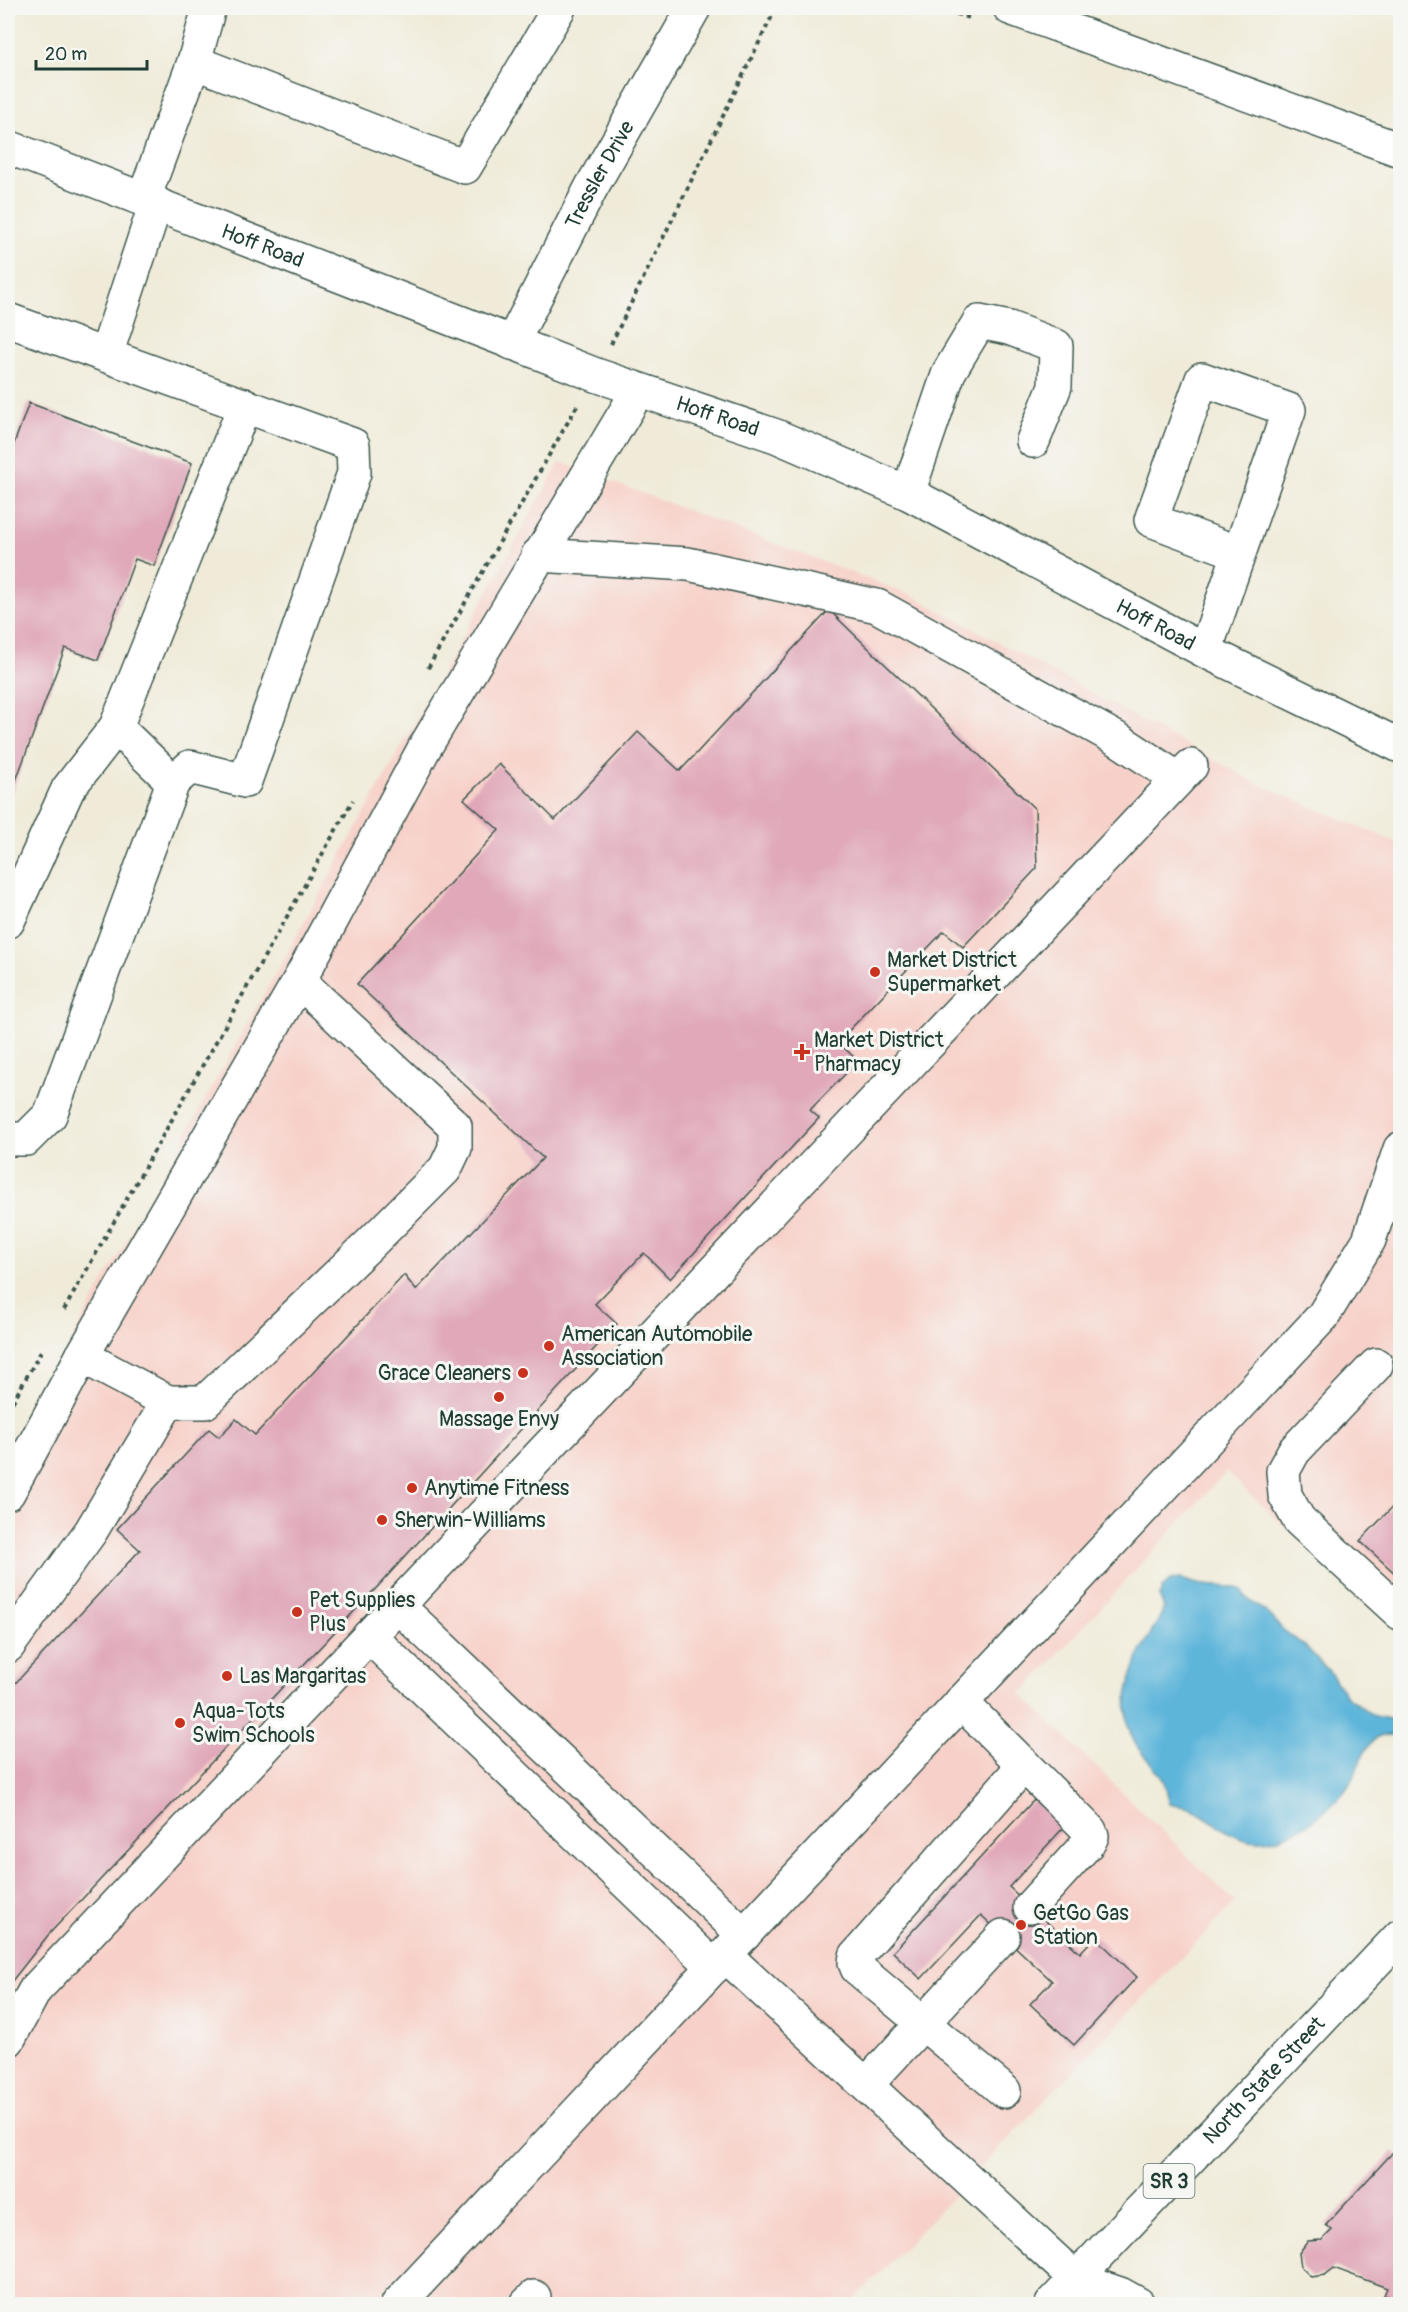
<svg xmlns="http://www.w3.org/2000/svg" width="1408" height="2312" font-family="Pangolin,sans-serif">
<style>
.built{fill:#f7d1c9}
.water{fill:#5db5da;stroke:#3e7987;stroke-width:1.5}
.building{fill:#e0a8b9}
.lines{fill:none;stroke-linecap:round;stroke-linejoin:round}
.minor-casing{stroke:#3e574d;stroke-width:36}
.major-casing{stroke:#3e574d;stroke-width:36}
.path{stroke:#3e574d;stroke-width:4;stroke-dasharray:4.5 4.5;stroke-linecap:butt}
.minor{stroke:#fff;stroke-width:33}
.major{stroke:#fff;stroke-width:33}
.poi-dot{fill:#c8321e;stroke:#f6f6f2;stroke-width:2}
.labels{text-anchor:middle;stroke-width:6;stroke-linejoin:round;paint-order:stroke}
.shield{fill:#f6f6f2;stroke:#60746d;stroke-width:1.5}
.shield-label{font-size:20px;font-weight:bold;fill:#1f3d34}
.street-label{font-size:21px;fill:#1f3d34;stroke:#f6f6f2}
.poi-label{font-size:21px;fill:#1f3d34;stroke:#f6f6f2;text-anchor:start}
</style>
<rect width="100%" height="100%" fill="#f6f6f2"/>
<filter id="ink" filterUnits="userSpaceOnUse"><feTurbulence type="fractalNoise" baseFrequency=".0167" numOctaves="2"/><feDisplacementMap in="SourceGraphic" scale="12" xChannelSelector="R" yChannelSelector="G"/><feConvolveMatrix kernelMatrix="1 2 1 2 8 2 1 2 1" color-interpolation-filters="sRGB"/></filter>
<filter id="wash" filterUnits="userSpaceOnUse"><feTurbulence type="fractalNoise" baseFrequency=".008" numOctaves="4" result="noise"/><feDisplacementMap in="SourceGraphic" scale="24" xChannelSelector="R" yChannelSelector="G"/><feGaussianBlur stdDeviation="1.35" result="paint"/><feColorMatrix in="noise" values="0 0 0 0 0 0 0 0 0 0 0 0 0 0 0 0 0 1.4 0 .05"/><feComposite in="paint" operator="in"/></filter>
<g filter="url(#wash)">
<rect width="100%" height="100%" fill="#f0ebd9"/>
<!-- built -->
<path class="built" d="M560,462L913,596L1258,784L1400,844V1633L1226,1472L1021,1694L1235,1902L850,2304H8V1454Z"/>
<!-- water -->
<path class="water" d="M1182,1579C1201,1588 1221,1584 1241,1589L1245,1597L1270,1615L1282,1629L1306,1647L1329,1671L1346,1696L1374,1716L1400,1721V1734C1390,1736 1378,1734 1371,1743C1360,1756 1356,1775 1347,1788C1328,1814 1282,1847 1249,1840C1226,1835 1212,1819 1192,1809C1185,1805 1178,1807 1170,1804C1167,1795 1167,1786 1162,1778C1156,1766 1141,1756 1134,1741C1118,1709 1131,1670 1147,1640C1153,1629 1160,1620 1164,1607L1159,1596L1162,1593V1588L1170,1580Z"/>
<g id="blocks">
<!-- building -->
<path class="building" d="M29,403L192,463L154,566L135,559L98,660L65,648L8,802V460Z
M829,610L1035,809L1037,868L963,947L944,931L838,1042L858,1061L810,1110L819,1118L670,1279L644,1253L595,1304L617,1324L380,1584L49,1934L8,1986V1691L140,1550L117,1529L209,1429L219,1437L236,1419L255,1435L404,1275L416,1290L543,1158L357,984L499,830L464,799L499,764L555,820L638,732L680,771Z
M1400,1499V1578L1360,1541Z
M1034,1800L1064,1827L1009,1887L1080,1953L1095,1937L1137,1977L1074,2045L1030,2004L1052,1981L981,1915L921,1979L893,1952Z
M1394,2151L1400,2157V2301L1384,2295L1387,2288L1334,2268L1325,2275L1311,2277L1301,2267L1299,2253L1308,2241L1322,2240L1332,2230L1326,2225Z"/>
</g>
</g>
<g filter="url(#ink)">
<use href="#blocks" fill-opacity="0" stroke="#3e574d" stroke-width="1.5"/>
<g class="lines">
<!-- minor casing -->
<g class="minor-casing">
<g id="minor">
<path d="M1010,8L1400,150"/>
<path d="M194,62L209,8"/>
<path id="s1" d="M8,147L596,375L776,436L908,493L1205,651L1400,746"/>
<path d="M144,198L194,62L465,167L559,8"/>
<path d="M8,320L353,445L354,473L245,781L190,767L173,782L50,1115L26,1139H8"/>
<path id="s2" d="M512,343L591,188L694,8"/>
<path d="M106,355L156,203"/>
<path d="M908,493L949,372L979,322L1009,328L1056,346L1055,386L1033,441"/>
<path d="M538,555L688,564L877,606L1119,740L1178,779"/>
<path d="M1205,651L1289,410L1202,379L1151,520L1239,553"/>
<path d="M116,727L173,782"/>
<path d="M8,921L68,789L116,727L245,405"/>
<path d="M82,1356L168,1402H205L370,1244L445,1169L455,1148V1126L299,981"/>
<path d="M1376,1365L1294,1451L1283,1471L1285,1495L1299,1520L1400,1613"/>
<path d="M8,1493L82,1356L299,981L425,747L638,391"/>
<path d="M398,1606L744,1935"/>
<path d="M369,1636L714,1967"/>
<path d="M8,1646L91,1531L168,1402"/>
<path d="M961,1702L1024,1765L856,1956L855,1962L857,1968L1004,2091"/>
<path d="M1024,1765L1090,1831L1092,1836L1089,1842L1030,1907"/>
<path d="M725,1955L1076,2279L1120,2294L1138,2304"/>
<path d="M8,2040L35,1990L1191,766"/>
<path d="M866,2085L1003,1936"/>
<path d="M398,2304L1323,1316L1369,1240L1400,1149"/>
<path d="M527,2304L534,2297"/>
</g>
</g>
<!-- major casing -->
<g class="major-casing">
<g id="major">
<path id="s3" d="M1052,2304L1400,1936"/>
</g>
</g>
<!-- path -->
<path class="path" d="M939,8L972,19
M611,344L776,8
M428,668L577,406
M64,1310L353,800
M8,1410L43,1348"/>
<!-- minor -->
<use href="#minor" class="minor"/>
<!-- major -->
<use href="#major" class="major"/>
</g>
</g>
<!-- markers -->
<g class="poi-dot">
<circle cx="875" cy="972" r="6"/>
<path d="M799 1043h6v6h6v6h-6v6h-6v-6h-6v-6h6z"/>
<circle cx="549" cy="1346" r="6"/>
<circle cx="523" cy="1373" r="6"/>
<circle cx="499" cy="1397" r="6"/>
<circle cx="412" cy="1488" r="6"/>
<circle cx="382" cy="1520" r="6"/>
<circle cx="297" cy="1612" r="6"/>
<circle cx="227" cy="1676" r="6"/>
<circle cx="180" cy="1723" r="6"/>
<circle cx="1021" cy="1925" r="6"/>
</g>
<g class="labels">
<!-- shield labels -->
<rect class="shield" x="1143.5" y="2164" width="51" height="34" rx="4.5"/>
<g class="shield-label">
<text x="1169" y="2188">SR 3</text>
</g>
<!-- street labels -->
<g class="street-label">
<text dy="7" stroke="none"><textPath href="#s2" startOffset="190">Tressler Drive</textPath></text>
<text dy="7" stroke="none"><textPath href="#s1" startOffset="273">Hoff Road</textPath></text>
<text dy="7" stroke="none"><textPath href="#s1" startOffset="759">Hoff Road</textPath></text>
<text dy="7" stroke="none"><textPath href="#s1" startOffset="1245">Hoff Road</textPath></text>
<text dy="7" stroke="none"><textPath href="#s3" startOffset="308">North State Street</textPath></text>
</g>
<!-- poi labels -->
<g class="poi-label">
<text x="887" y="967">Market District<tspan x="887" dy="24">Supermarket</tspan></text>
<text x="814" y="1047">Market District<tspan x="814" dy="24">Pharmacy</tspan></text>
<text x="561" y="1341">American Automobile<tspan x="561" dy="24">Association</tspan></text>
<text x="511" y="1380" text-anchor="end">Grace Cleaners</text>
<text x="499" y="1426" text-anchor="middle">Massage Envy</text>
<text x="424" y="1495">Anytime Fitness</text>
<text x="394" y="1527">Sherwin-Williams</text>
<text x="309" y="1607">Pet Supplies<tspan x="309" dy="24">Plus</tspan></text>
<text x="239" y="1683">Las Margaritas</text>
<text x="192" y="1718">Aqua-Tots<tspan x="192" dy="24">Swim Schools</tspan></text>
<text x="1033" y="1920">GetGo Gas<tspan x="1033" dy="24">Station</tspan></text>
</g>
</g>
<!-- margin -->
<rect width="1408" height="2312" fill="none" stroke="#f6f6f2" stroke-width="30"/>
<!-- scale -->
<path d="M36 60v9h111v-9" fill="none" stroke="#1f3d34" stroke-width="3"/>
<text x="45" y="60" font-size="18" fill="#1f3d34" stroke="#f6f6f2" stroke-width="4.5" paint-order="stroke">20 m</text>
</svg>
